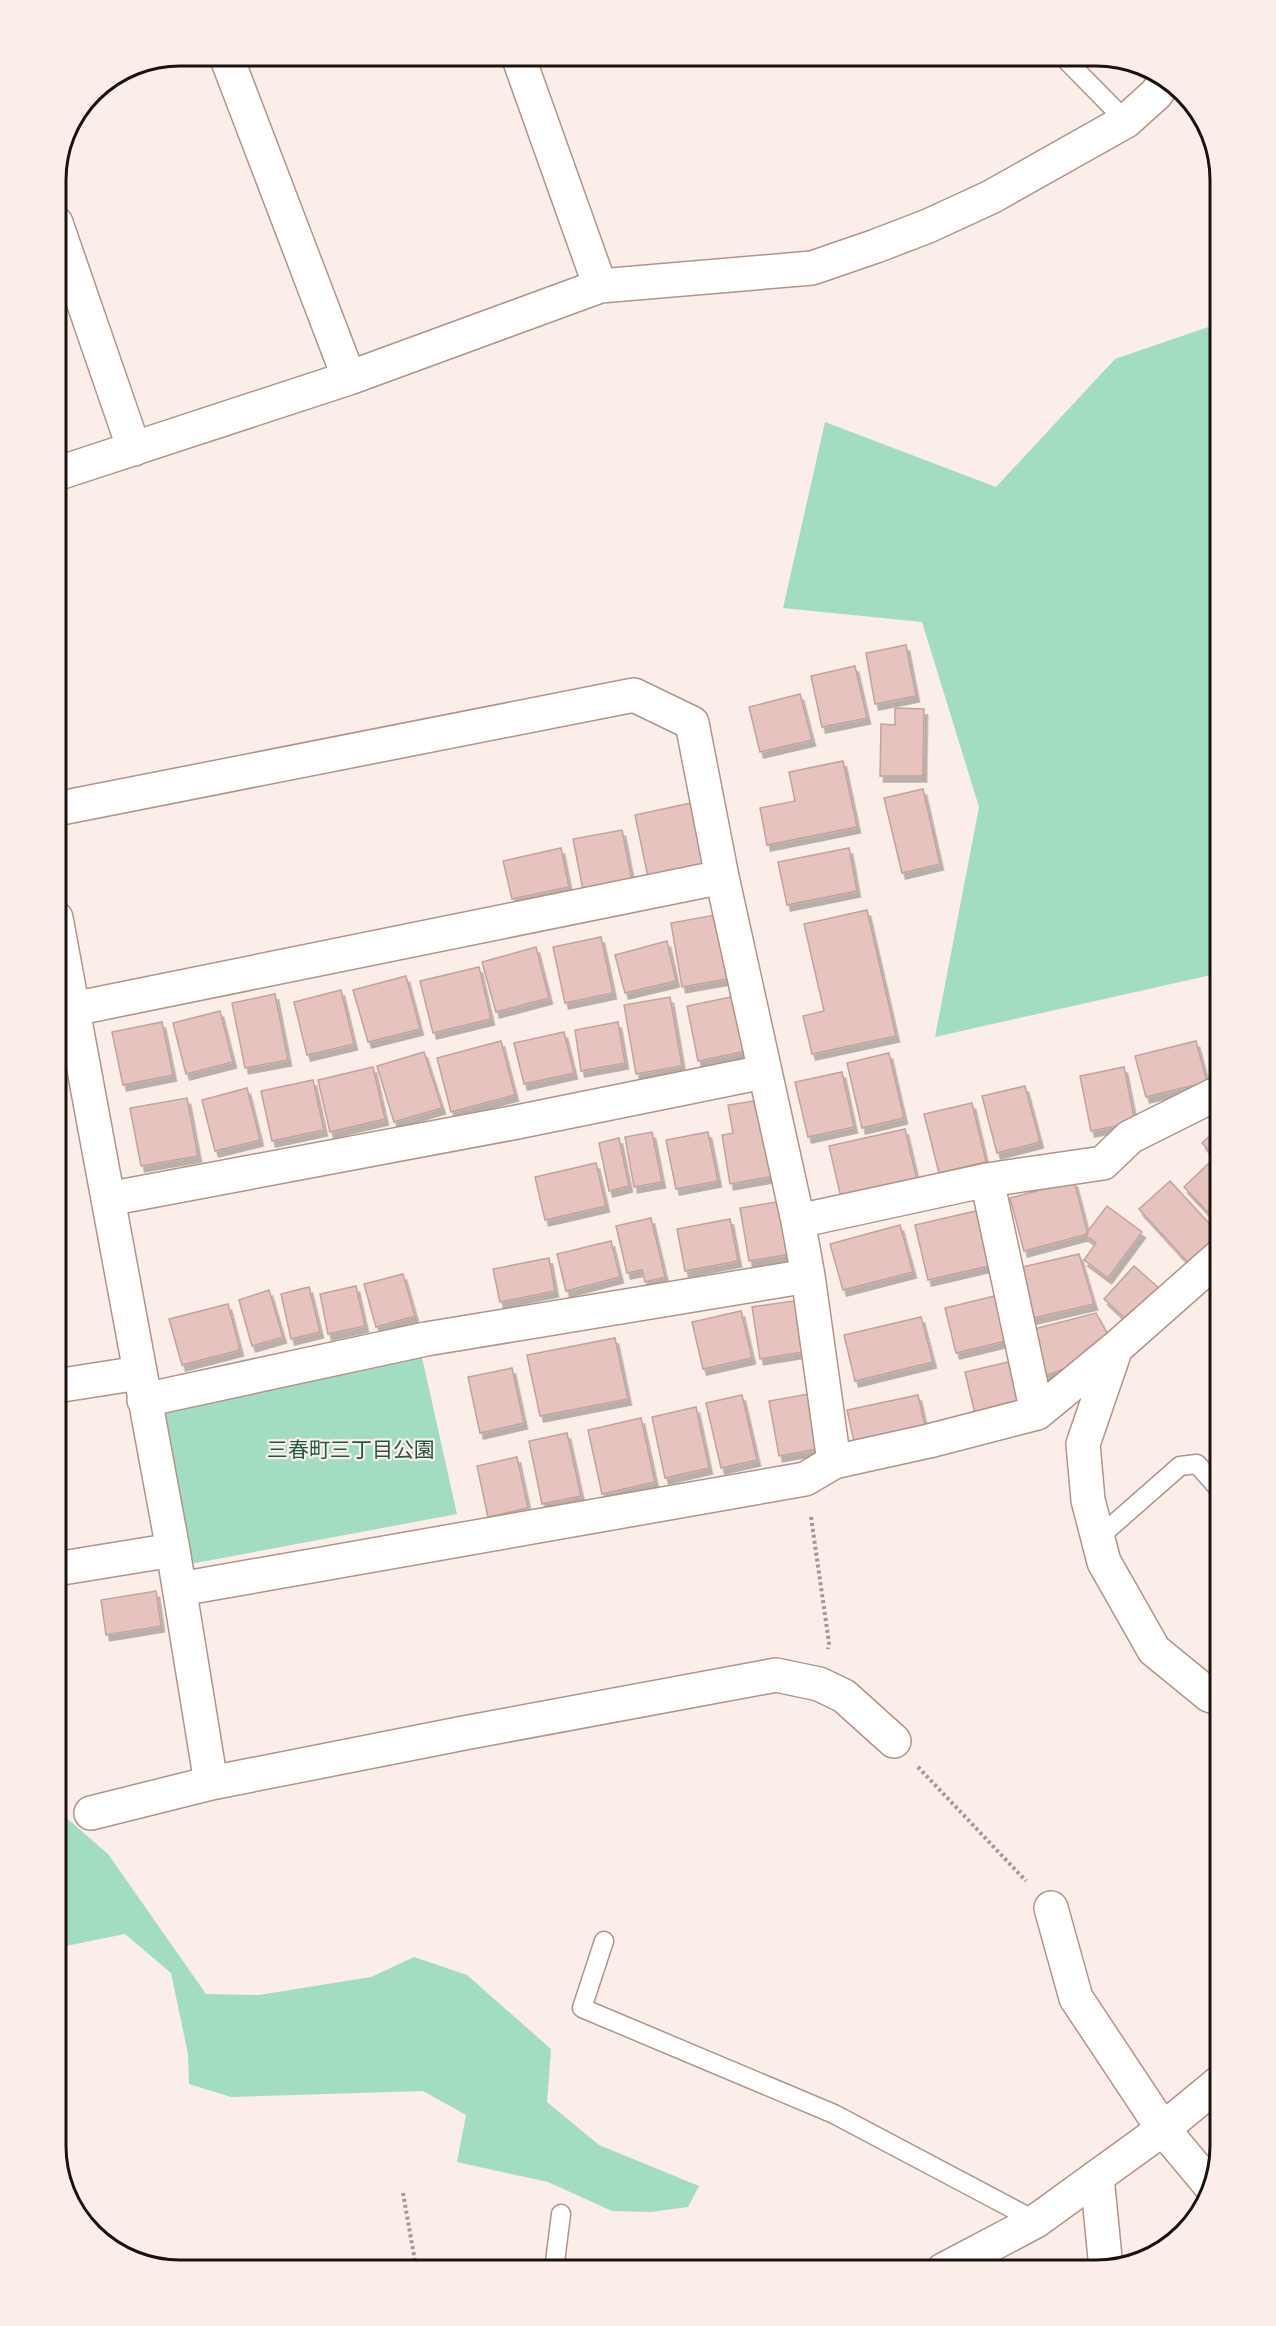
<svg xmlns="http://www.w3.org/2000/svg" width="1276" height="2326" font-family="Rubik,'Noto Sans JP',sans-serif">
<style>
.green{fill:#a2ddc1}
.building{fill:#e6c3be;stroke:#c3a29d;stroke-width:1.5;filter:url(#shadow)}
.lines{fill:none;stroke-linecap:round;stroke-linejoin:round}
.service-casing{stroke:#b29487;stroke-width:21}
.minor-casing{stroke:#b29487;stroke-width:36}
.tertiary-casing{stroke:#b29487;stroke-width:36}
.path{stroke:#a29791;stroke-width:4;stroke-dasharray:3 3;stroke-linecap:butt}
.service{stroke:#fff;stroke-width:18}
.minor{stroke:#fff;stroke-width:33}
.tertiary{stroke:#fff;stroke-width:33}
.labels{text-anchor:middle;stroke-width:4.5;stroke-linejoin:round;paint-order:stroke}
.park-label{font-size:21px;fill:#1f5942;stroke:#fbeee8}
.rim{fill:none;stroke:#1c120d;stroke-width:3}
</style>
<defs>
<filter id="shadow"><feDropShadow dx="3.5" dy="6" stdDeviation="0" flood-color="#0004"/></filter>
</defs>
<rect width="100%" height="100%" fill="#fbeee8"/>
<!-- green -->
<path class="green" d="M1220,323V973L935,1037L979,807L922,622L783,608L825,422L996,487L1115,359Z
M421,1353L457,1514L190,1564L158,1404Z
M56,1809L108,1854L206,1994L259,1995L371,1977L414,1957L467,1975L551,2049L547,2102L599,2145L699,2186L688,2207L651,2212L612,2211L548,2182L457,2162L466,2115L423,2091L231,2097L189,2084L188,2054L171,1973L125,1934L56,1948Z"/>
<!-- building -->
<path class="building" d="M906,645L916,696L875,704L866,653Z
M855,666L867,718L822,727L811,676Z
M800,694L812,740L760,752L749,707Z
M895,708L924,709L923,776H880L881,724L895,725Z
M843,761L857,827L767,845L760,808L795,801L789,772Z
M923,789L940,864L902,873L884,798Z
M691,803L704,866L648,877L635,815Z
M622,830L632,881L583,890L573,839Z
M561,848L569,887L512,899L503,861Z
M849,848L857,891L787,905L778,862Z
M867,910L896,1036L812,1054L803,1016L824,1011L804,924Z
M726,913L738,977L682,987L671,923Z
M601,937L613,993L565,1003L553,947Z
M667,941L676,981L625,993L615,955Z
M536,947L549,998L496,1012L482,962Z
M479,967L491,1019L433,1033L420,981Z
M406,976L420,1029L368,1042L353,990Z
M341,990L354,1044L307,1055L294,1002Z
M275,994L288,1060L245,1068L232,1003Z
M741,995L752,1050L698,1061L687,1006Z
M670,997L682,1066L636,1074L624,1005Z
M220,1011L233,1062L186,1074L173,1023Z
M162,1022L173,1075L123,1085L112,1032Z
M618,1022L625,1063L581,1071L575,1030Z
M1220,1026V1053L1210,1030Z
M564,1032L574,1073L524,1084L514,1043Z
M501,1041L515,1095L451,1112L437,1058Z
M1196,1041L1207,1082L1146,1097L1135,1056Z
M424,1052L442,1108L394,1122L377,1066Z
M889,1053L904,1118L862,1128L847,1063Z
M373,1067L385,1119L330,1132L318,1080Z
M1124,1067L1135,1122L1091,1131L1080,1076Z
M842,1072L854,1127L808,1137L795,1082Z
M313,1080L324,1130L272,1141L261,1091Z
M1025,1086L1040,1142L997,1153L982,1096Z
M247,1088L260,1140L215,1151L202,1100Z
M187,1098L198,1156L141,1166L130,1108Z
M767,1099L780,1175L730,1184L722,1135L733,1133L728,1105Z
M972,1103L986,1162L939,1173L924,1114Z
M1220,1126V1163L1202,1143Z
M905,1129L919,1189L843,1206L829,1146Z
M652,1132L662,1182L634,1187L625,1137Z
M708,1132L718,1181L676,1189L666,1140Z
M619,1138L629,1186L609,1191L599,1143Z
M1210,1162L1220,1173V1225L1184,1187Z
M596,1163L606,1206L545,1220L535,1177Z
M1074,1181L1088,1234L1024,1251L1010,1198Z
M1170,1181L1220,1235V1243L1193,1268L1139,1209Z
M788,1200L797,1253L749,1261L740,1208Z
M1107,1206L1142,1232L1108,1278L1084,1260L1096,1243L1085,1235Z
M980,1210L993,1265L928,1280L915,1225Z
M651,1218L665,1277L645,1282L642,1270L627,1273L616,1226Z
M730,1219L738,1261L685,1271L677,1229Z
M900,1225L913,1272L843,1290L830,1244Z
M611,1241L620,1277L566,1291L557,1254Z
M1079,1254L1094,1304L1029,1319L1018,1268Z
M549,1258L555,1291L500,1302L493,1269Z
M1134,1266L1161,1290L1130,1323L1104,1299Z
M403,1274L415,1316L376,1327L364,1284Z
M356,1286L365,1326L328,1334L320,1294Z
M309,1287L320,1332L291,1339L281,1294Z
M269,1290L283,1337L252,1346L239,1300Z
M1003,1294L1014,1339L956,1353L945,1308Z
M800,1300L809,1351L760,1359L752,1307Z
M228,1304L240,1350L182,1365L169,1319Z
M741,1311L752,1358L703,1369L692,1322Z
M1096,1313L1107,1333L1064,1369L1041,1377L1034,1329Z
M921,1317L933,1362L855,1381L844,1335Z
M615,1338L628,1399L540,1416L527,1355Z
M1017,1360L1027,1402L975,1414L965,1372Z
M512,1368L524,1423L480,1433L468,1377Z
M814,1393L823,1448L779,1456L769,1401Z
M742,1395L757,1460L721,1468L706,1403Z
M918,1395L927,1435L856,1450L847,1410Z
M696,1407L709,1468L665,1478L652,1417Z
M641,1418L655,1482L602,1494L588,1430Z
M567,1433L581,1496L542,1504L529,1441Z
M517,1457L528,1508L488,1517L477,1466Z
M156,1591L161,1626L106,1635L101,1600Z"/>
<g class="lines">
<!-- service casing -->
<g class="service-casing">
<path id="service" d="M1066,56L1069,63L1126,121
M1098,1538L1180,1466L1197,1464L1220,1490
M604,1941L582,2008L834,2114L1036,2221
M554,2270L561,2214"/>
</g>
<!-- minor casing -->
<g class="minor-casing">
<path id="minor" d="M226,56L349,378
M518,56L600,286
M56,223L134,449
M56,474L349,378L600,286L812,268L876,246L928,226L991,197L1126,121L1156,94L1167,79
M56,809L634,695L692,723L722,877L798,1221L808,1276L834,1462
M56,918L173,1550L211,1783L464,1733L776,1675L819,1684L844,1696L894,1741
M73,1009L722,877
M987,1180L1037,1413
M108,1199L517,1122L764,1072
M798,1221L987,1180L1103,1163L1130,1137L1220,1092
M1116,1348L1083,1444L1088,1500L1104,1562L1154,1650L1209,1695L1220,1699
M56,1386L139,1373
M144,1400L426,1339L808,1276
M56,1569L173,1550
M180,1589L805,1479L834,1462L929,1441L1037,1413L1116,1348L1220,1256
M91,1813L211,1783
M1051,1908L1076,1998L1163,2129
M1097,2177L1106,2268"/>
</g>
<!-- tertiary casing -->
<g class="tertiary-casing">
<path id="tertiary" d="M1163,2129L1209,2184
M943,2270L1036,2221L1163,2129L1220,2082"/>
</g>
<!-- path -->
<path class="path" d="M811,1517L829,1643L828,1649
M918,1767L1026,1881
M403,2193L415,2261L413,2270"/>
<!-- service -->
<use href="#service" class="service"/>
<!-- minor -->
<use href="#minor" class="minor"/>
<!-- tertiary -->
<use href="#tertiary" class="tertiary"/>
</g>
<g class="labels">
<!-- park labels -->
<g class="park-label">
<text x="351" y="1457">三春町三丁目公園</text>
</g>
</g>
<!-- crop -->
<path d="M0 0H1276V2326H0ZM180 66H1096A114 114 0 0 1 1210 180V2146A114 114 0 0 1 1096 2260H180A114 114 0 0 1 66 2146V180A114 114 0 0 1 180 66Z" fill="#fbeee8" fill-rule="evenodd"/>
<path class="rim" d="M180 66H1096A114 114 0 0 1 1210 180V2146A114 114 0 0 1 1096 2260H180A114 114 0 0 1 66 2146V180A114 114 0 0 1 180 66Z"/>
</svg>
